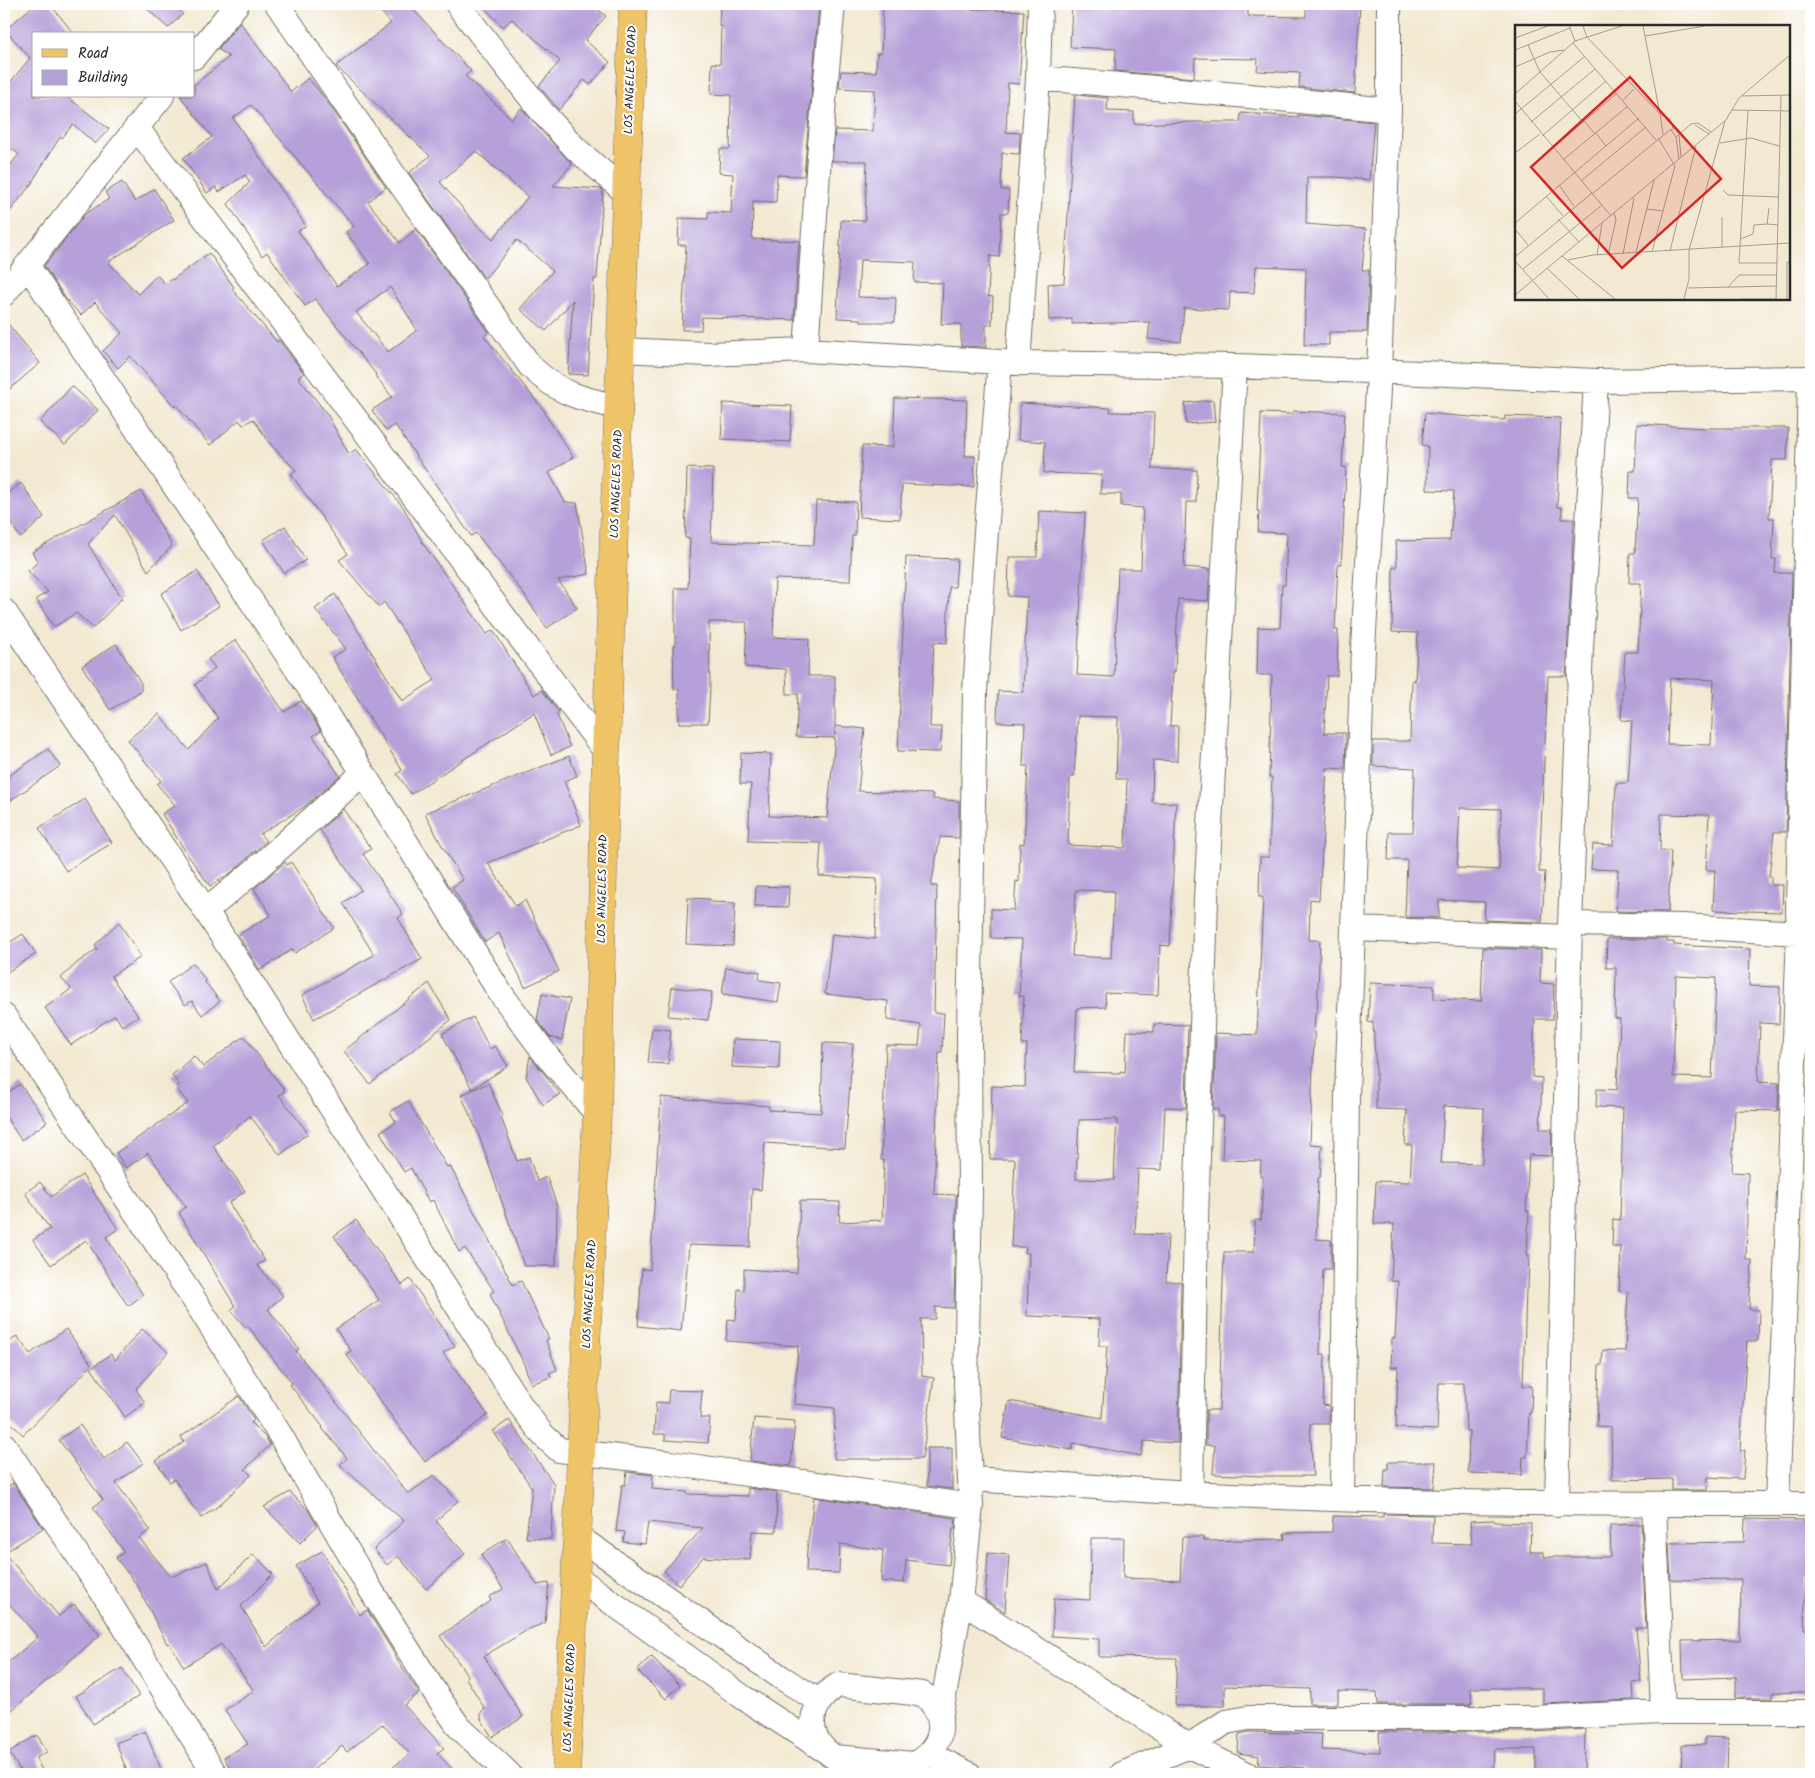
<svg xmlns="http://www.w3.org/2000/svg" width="1815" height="1778" font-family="Kalam,sans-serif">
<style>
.building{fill:#b6a0d9;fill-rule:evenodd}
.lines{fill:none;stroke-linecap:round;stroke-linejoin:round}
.minor-casing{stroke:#716e65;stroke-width:26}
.major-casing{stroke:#716e65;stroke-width:29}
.minor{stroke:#fff;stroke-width:24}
.major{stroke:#efc469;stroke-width:28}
.labels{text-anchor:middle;stroke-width:4;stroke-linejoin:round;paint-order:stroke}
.street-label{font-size:12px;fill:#2b2b2b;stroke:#fff}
.inset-road{fill:none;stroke:#a39d8f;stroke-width:1}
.view{fill:#d62828;fill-opacity:0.15;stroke:#d62828;stroke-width:2.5}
.inset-edge{fill:none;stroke:#2b2b2b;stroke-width:2.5}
</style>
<rect width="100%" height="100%" fill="#fff"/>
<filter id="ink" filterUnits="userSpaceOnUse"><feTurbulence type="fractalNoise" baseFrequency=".02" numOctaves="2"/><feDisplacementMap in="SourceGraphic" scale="10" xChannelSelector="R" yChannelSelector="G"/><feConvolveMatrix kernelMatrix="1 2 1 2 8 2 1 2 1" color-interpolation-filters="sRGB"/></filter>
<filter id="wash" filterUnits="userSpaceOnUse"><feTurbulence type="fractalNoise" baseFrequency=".0096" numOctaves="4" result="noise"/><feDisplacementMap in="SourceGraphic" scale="20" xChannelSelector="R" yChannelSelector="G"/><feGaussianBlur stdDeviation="1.12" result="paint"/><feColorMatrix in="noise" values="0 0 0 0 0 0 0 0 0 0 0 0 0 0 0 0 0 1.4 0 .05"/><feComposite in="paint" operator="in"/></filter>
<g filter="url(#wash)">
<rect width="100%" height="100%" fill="#f3e9d2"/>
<g id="blocks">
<!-- building -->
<path class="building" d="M35,4H50L74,34H34V96H66L109,129L95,144L73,124L62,138L60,137L32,182H33L4,219V174L19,154L4,144V90L30,58L9,34H4V31Z
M142,4H171L183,14L168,28Z
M374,4H408L471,71L465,76L512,119L521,108L572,164L553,186L601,189L603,191L597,279H594L588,375L568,374L573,300L546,331L520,309L553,271L517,240L485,278L483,276L409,173L430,156L336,66L391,23ZM476,151L528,197L493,239L477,225L440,182Z
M481,4H591L606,16L585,40L610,62L590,85L584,80L559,110L539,86L560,61L512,19L503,27Z
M720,4H819L804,176L777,175L776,202L753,201L752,239L799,241L794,320L702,317L701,330H682L686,245H678L679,218L708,219V212L731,213L733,174L719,173L720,149H730L731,95L711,94L712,63L720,64L721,26H719Z
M883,4H932L931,8L1024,11L1019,84L1008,83L1006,132L1020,133L1019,154L1002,153L1001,190H1009L1008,213H1001L999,257L990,256L988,296L993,297L992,325H986V347L961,346V324H941L943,283L914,282L915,262L860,260L858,297L896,298L895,322H861V319L837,318L841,220L865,221L867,161H832L835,130L873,131L875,90L839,88L841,71L876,72L877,53H881Z
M1072,4H1204L1248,6V16L1306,17V4H1360L1355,93L1299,87L1300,73L1257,71L1258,59L1195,58L1194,78L1115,71L1116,49L1070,47Z
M240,22L291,92L308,78L324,97L386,187L368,202L400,243L416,229L489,332L484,336L546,413L545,414L573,457L549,473L565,502L577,503L589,574L558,580L577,608L547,628L523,593L476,533L471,536L395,425L386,431L372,410L392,397L375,375L376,374L315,299L305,306L267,252L262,256L228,204L250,182L245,175L219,192L216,187L207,193L183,158L212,137L180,96H194V85L229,57L218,49ZM251,105L354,226L346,232L370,264L337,286L298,231L306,226L233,118ZM390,287L417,330L388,352L356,312Z
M1075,95L1108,98L1107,111L1134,112V124L1192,122H1240L1241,113L1298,117V115L1374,122L1369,180L1337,177H1307L1306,224L1366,229L1362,270H1369L1367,332H1329V345H1304L1306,268L1256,266L1254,293L1230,292L1229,310L1184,308L1181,342L1148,339L1150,322L1072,324V319L1049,320L1048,284L1064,283Z
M122,182L135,202L154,189L174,220L108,262L138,294L157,275L165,284L172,279V280L209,253L234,287L232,289L277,342L279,340L304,373L298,377L327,414L349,454L356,449L403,507L424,545L487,634L493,630L534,695L542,690L559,713L557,715L570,747L551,755L534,713L411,794L397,774L402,770L332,657L346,649L315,609L335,594L402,701L435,680L384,602L379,607L339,560L348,554L291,474L296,470L272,446L253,419L243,425L239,420L210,445L176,405L175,407L130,356L118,368L103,351L122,333L95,302L81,315L66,299L44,266L85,214L109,199L105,192Z
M4,319L40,363L4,394Z
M72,386L98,410L65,445L40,422Z
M895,398L967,400L965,456H975L974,487L902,484L900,519L859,517L862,446L893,447Z
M1213,400L1215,422L1186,424L1185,403Z
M723,403L792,406L790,442L721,439Z
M1020,403L1111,408L1110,412L1154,413L1152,469L1197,470L1196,502H1186L1184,567L1210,569L1208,601L1178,599L1175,672H1173L1170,726H1178L1177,761L1153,760L1152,802L1176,803L1170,946L1160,945L1158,995L1105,993L1106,1007L1077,1008L1074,1072L1120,1073V1071L1125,1072L1127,1031L1154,1032V1024L1188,1025L1186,1108L1165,1107L1162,1170L1138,1169L1135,1234L1168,1235L1166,1281L1181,1282L1178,1443L1144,1441L1141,1456L1073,1443L1072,1450L1002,1438L1009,1401L1102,1418L1107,1346H1099L1100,1319L1027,1316L1029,1253H1025L1026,1247H1011L1015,1159H990L992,1086L1025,1087L1027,1044H1022L1024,996H1019L1022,939L991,938V909L1014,910L1016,881L1019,882L1020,843L1024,844L1028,766H1023L1025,723L997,722L998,691L1023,692L1027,597L1008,596L1009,557H1037L1039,511L1085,513L1077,675L1114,677L1118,569H1141L1143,508L1121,506V494H1100L1102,475L1044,473L1045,442L1018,440ZM1078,716L1118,717L1116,779H1127L1125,848L1068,845L1070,777H1074ZM1076,890L1114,891L1111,958L1072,956ZM1117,1119L1114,1180L1076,1179L1079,1120Z
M1293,411L1345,413L1342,467H1346L1343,535L1341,564H1338L1335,630H1338L1337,676H1327L1324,733H1346L1345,769L1327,768L1319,900L1310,899L1309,940H1320L1317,1013H1315L1310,1144L1322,1145L1320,1178H1318L1316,1239L1331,1240V1269H1323L1320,1354H1325L1323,1405L1329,1406V1424H1310L1313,1476H1262L1213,1474L1215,1445H1206V1410H1219L1224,1252H1254L1255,1220H1261L1263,1176H1260L1261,1161L1222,1160L1224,1116H1218V1109H1213L1216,1033L1257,1035L1263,897H1259L1260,857H1269L1272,777H1269L1272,675H1257L1258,627L1280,628L1282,585H1285L1287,533L1258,532L1259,511H1257L1261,413L1293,414Z
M1425,413L1505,420V416L1561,418L1557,507L1562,508V519H1574L1566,676H1548L1539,872H1545L1542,922L1484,920L1485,902L1439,900V918L1405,917L1407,860H1388L1389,832H1413L1415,768L1373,766V741H1410L1412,680L1415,681L1418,633L1392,632L1393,567H1397L1396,541L1450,540L1454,491L1427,490L1428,446L1422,445ZM1460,808L1501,809L1499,870L1457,868Z
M1637,424L1706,428H1788L1787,460H1772L1769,518H1774L1772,559H1776L1775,573H1792L1786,832H1774L1769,877H1771V885H1783L1782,912L1713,910L1715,870H1706L1709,815L1661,814L1660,851H1671L1668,912L1616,911L1618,870L1591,869L1593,844L1613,845L1616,783H1628L1632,721L1621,720L1625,652H1638L1641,583H1629L1630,553H1635L1638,498H1629L1630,471H1635ZM1670,678L1714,680L1711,745L1667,744Z
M687,468L713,469L711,542L814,545L816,501L856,502L855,536H852L850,581L775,579L773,637L809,639L808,676H835V735L836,726L865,729L858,791L933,794V799L959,801V838L940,837L931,886H937L934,1013H944L942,1052H939L934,1194L956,1195L954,1308L935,1307V1319H921L922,1376L934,1378L922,1459H834L835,1408L794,1404L798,1346L726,1341L728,1319L736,1320L738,1289L744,1290V1269L797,1273L800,1201L840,1202L839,1222L882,1220L884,1160H881L886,1045L919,1046L921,1025L887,1020L888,1001L825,994L832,934L875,939L877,879L819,876L821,843L748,841L751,784H740L741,753L771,754L769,816L827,818L835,738L796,737L798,694H787L786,669L745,667L747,622H709L710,688L708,723H679V689H674L673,646H675V588H688L690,538H685Z
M21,483L44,517L21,538L4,514V496Z
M141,491L172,546L148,571L115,515L88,544L122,598L93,628L76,613L54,627L36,599L48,592L28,571L38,562L32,552Z
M285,526L306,560L284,573L263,540Z
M906,557L957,559L955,587H949L947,643L934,642L930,727H942L940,752L898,751Z
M197,571L219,606L181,630L161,594Z
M236,640L284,712L301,701L321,731L313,736L340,776L304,807L260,834L266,841L232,872L210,886L187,854L162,814L175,805L157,784L161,781L128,740L159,714L189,750L218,718L195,685L215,668L208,659Z
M116,644L141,683V691L110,710L82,666Z
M48,749L60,766L4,805V779Z
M569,756L577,776L564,781L581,825L488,863L516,906L525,900L559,971L525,987L499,933L485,942L452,887L463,880L440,842L425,813Z
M85,799L112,843L66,871L39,828Z
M343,809L371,849L363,854L403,914L398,918L422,959L314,1019L302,995L374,955L343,903L361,890L320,830Z
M285,862L287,865L291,862L334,928L295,953L293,949L260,970L238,935L271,915L254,889Z
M756,886L789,887L788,907L755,906Z
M688,898L710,899V902L735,903L733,946L686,944Z
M119,922L141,957L111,976L138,1016L122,1026L115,1015L71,1045L45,1008L71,989L61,978L77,963L97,949L95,945Z
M23,934L36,954L4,974V946Z
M1607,939H1667V942H1674V945L1750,949L1749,986L1780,987L1779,1024L1760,1023L1758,1082L1779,1083L1778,1111L1735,1110L1732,1172L1748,1173L1746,1260H1752L1749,1309L1759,1310L1758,1341H1747L1740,1450H1745L1743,1479L1708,1477L1707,1490H1672V1479L1612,1480L1611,1427L1597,1426L1599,1365H1602L1603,1350L1625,1351L1628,1292L1619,1291L1621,1247H1612L1613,1219L1620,1220L1623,1108L1596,1107L1597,1089L1617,1090L1620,1019L1615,1018L1616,968H1606ZM1676,976L1716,978L1712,1078L1673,1077Z
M1483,948L1541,950L1540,983L1554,984L1553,1019H1535L1532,1077L1542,1078L1540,1129H1552L1551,1156L1529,1155L1526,1211H1529L1527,1255H1529L1528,1289H1526L1523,1386H1532L1531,1413H1529L1527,1457H1523L1522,1475L1468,1473L1469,1431H1466L1464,1383H1439L1437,1430L1396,1428L1398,1367H1391L1392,1338H1395L1398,1281H1391L1394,1224H1374L1376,1181L1410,1182L1412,1145H1405L1407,1110L1376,1109V1071L1373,1023L1368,1022L1370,983L1434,986V999L1481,1001ZM1444,1106L1484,1108L1482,1164L1441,1163Z
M193,963L206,981L205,982L220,1001L202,1015L192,1001L185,1005L168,982Z
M726,967L760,972L759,980L781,983L778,1002L722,994Z
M429,983L451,1020L370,1084L344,1051Z
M672,987L712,992L708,1020L668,1016Z
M542,994L570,999L562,1040L550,1037L537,1020Z
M473,1017L490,1049L495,1046L508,1066L472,1089L442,1034Z
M652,1028L671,1030L668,1064L648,1063Z
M244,1036L285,1091L279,1095L308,1133L280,1155L250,1116L213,1146L245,1191L229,1203L265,1261L257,1265L283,1296L268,1309L299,1349L296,1351L408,1494L434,1475L458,1501L436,1521L465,1554L426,1589L398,1556L387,1565L374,1549L404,1521L340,1465L347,1458L322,1428L323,1427L290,1385L292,1383L248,1326L246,1328L231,1310L235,1306L179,1213L186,1207L148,1153L126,1168L116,1153L188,1103L176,1088L179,1085L172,1075L194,1056L203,1067Z
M733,1039L780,1041L779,1069L732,1067Z
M823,1043L853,1044L845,1148L765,1143L761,1190L752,1189L750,1247L689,1245L681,1331L638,1326L642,1269L650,1270L661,1097L769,1106V1110L821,1113Z
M530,1056L560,1094L543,1105L526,1077Z
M488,1083L503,1116L501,1117L517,1161L529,1157L537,1181L547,1177L557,1206L556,1266H524L478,1133L461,1095Z
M20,1084L47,1122L21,1140L4,1114V1096Z
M408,1101L447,1167L450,1166L513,1285L521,1281L549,1339L546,1340L557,1370L549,1373L551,1377L531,1384L524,1364L490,1294L494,1291L465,1248L459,1252L433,1200L429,1202L411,1168L404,1172L380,1132L396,1122L390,1112Z
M82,1175L118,1229L106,1237L143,1295L128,1306L86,1240L51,1265L33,1240L50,1229L25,1193L40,1182L51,1197Z
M356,1220L402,1285L410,1279L455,1346L443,1353L488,1415L425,1462L346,1354L351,1351L336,1329L379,1300L334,1236Z
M66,1329L92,1365L23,1435L4,1416V1346L17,1336L30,1354Z
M142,1329L168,1352L136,1389L145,1403L125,1417L91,1368L111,1354L115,1360Z
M669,1390L702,1391L700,1418H710L708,1443L665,1440V1434H654L656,1402L668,1403Z
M239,1396L254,1420L251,1423L266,1438L270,1445L245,1469L251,1475L217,1507L201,1518L174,1479L170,1482L156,1461L184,1442L181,1437Z
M754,1418L795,1421L791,1466L750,1461Z
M509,1420L554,1484L551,1539L526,1538L532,1488L493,1431Z
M80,1425L104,1459L127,1442L143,1463L116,1483L150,1530L139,1538L171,1577L207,1562L218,1589L253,1554L273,1574L241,1606L266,1647L318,1602L296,1566L322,1551L360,1615L367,1610L395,1655L394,1656L419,1693L404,1705L444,1748L437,1753L457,1774H384L410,1754L382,1724L347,1752L342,1746L308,1774H233L224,1757L248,1744L225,1710L254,1691L221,1644L184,1667L169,1643L167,1644L137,1585L116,1558L124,1552L93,1507L103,1500L59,1440Z
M927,1448H952V1489L927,1486Z
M1388,1462H1436L1434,1488L1384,1487L1385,1469H1388Z
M627,1472L653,1475L652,1489L687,1492V1494L748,1496V1488L777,1492L776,1532L752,1531L750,1560L703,1557L679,1585L664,1571L703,1528L648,1522L645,1544L623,1542L625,1532L616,1531L622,1485H625Z
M13,1483L43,1528L4,1553L59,1616L74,1604L100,1635L4,1717V1666L38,1637L4,1598V1489Z
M290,1492L308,1510L317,1526L300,1543L264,1507Z
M814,1497L956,1518L955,1529H953L949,1565L906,1560L904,1583L881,1581L883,1550L840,1544L839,1573L806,1572L807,1549Z
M1383,1514L1433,1515L1432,1543L1472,1544L1470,1521L1494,1520L1495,1522L1531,1523L1530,1552H1544V1557H1611L1610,1525L1641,1524L1646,1628H1636L1641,1682L1633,1683L1634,1700L1543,1704V1688H1471L1472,1704H1378L1377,1692L1338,1691V1704H1310V1689L1225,1686V1706H1175L1177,1658L1099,1657V1639L1052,1636L1054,1598L1090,1600L1091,1538H1124L1123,1578L1180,1580L1182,1537H1203L1204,1541L1285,1539L1284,1533L1332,1532L1333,1516L1383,1517Z
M1745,1519L1810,1520L1811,1577H1806L1804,1629H1808L1809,1692L1773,1693V1698H1736V1677L1683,1679L1682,1641L1740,1640L1741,1579L1671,1580L1669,1543L1744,1542Z
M507,1538L537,1585L549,1583L545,1623L529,1629L484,1656L523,1717L492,1737L481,1719V1712L485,1709L466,1678L468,1676L440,1636L491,1601L489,1597L503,1589L481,1555Z
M988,1553L1009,1555L1005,1612L985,1600Z
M651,1656L680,1685L666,1699L637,1670Z
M122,1668L139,1696L93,1724L76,1696Z
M1585,1729L1584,1774H1536V1749H1494L1493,1774H1304L1305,1768L1258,1765L1259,1756L1238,1753L1239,1734L1249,1732L1322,1734L1321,1750L1380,1752L1379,1732H1533Z
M145,1731L163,1774H128L116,1743Z
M37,1735L47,1752L36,1758L44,1774H22L9,1752Z
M1705,1737L1728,1738L1727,1774H1681L1682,1744L1705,1745Z"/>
</g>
</g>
<g filter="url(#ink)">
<use href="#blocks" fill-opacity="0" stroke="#716e65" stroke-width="1"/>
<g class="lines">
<!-- minor casing -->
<g class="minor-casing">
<path id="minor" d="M277,4L394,175L531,367C559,394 581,399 619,407
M457,4L542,112L575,148L625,192
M194,57L237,4
M1038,78L1249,96L1389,110
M137,128L606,752
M27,265L320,704L499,991L547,1056L597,1114
M4,294L162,96
M620,350L708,354L806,350L1018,363L1235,366L1474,375L1596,381L1811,378
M806,350L819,156L833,4
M1018,363L1038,78L1040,4
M4,611L206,911L521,1406L542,1434L559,1450L670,1463L971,1506
M206,911L255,870L362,774
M1570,924L1683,926L1799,933
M1353,929L1570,937
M4,1016L193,1298L279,1433L364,1579L436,1694L459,1727L509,1774
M4,1445L109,1602L215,1774
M971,1479C1044,1483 1117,1489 1190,1493C1397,1504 1604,1504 1811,1504
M1191,1493L1196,1220L1206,899L1235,366
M1342,1499L1347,1096L1363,649L1379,372L1389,110V4
M1557,1504L1570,924L1581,648L1596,381
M1654,1504L1663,1712
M1777,1504L1799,933L1798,908L1810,378
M577,1536L782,1678L819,1701
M575,1576L744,1698L824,1750
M961,1601L1189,1746L1226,1722L1248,1718H1533L1663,1712H1811
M838,1685L923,1694C950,1717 944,1748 914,1764L834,1757C803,1737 808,1703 838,1685Z
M940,1719L961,1601L971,1506L966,1383L970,1195L969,1035L975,691L986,532L1000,362
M929,1754L969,1774
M1122,1774L1189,1746L1247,1774"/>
</g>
<!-- major casing -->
<g class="major-casing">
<path id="major" d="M566,1774L597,1114L606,752L633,4"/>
</g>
<!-- minor -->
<use href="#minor" class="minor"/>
<!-- major -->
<use href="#major" class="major"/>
</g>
</g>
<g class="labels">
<!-- street labels -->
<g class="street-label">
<text transform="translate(630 80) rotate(-88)" y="4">LOS ANGELES ROAD</text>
<text transform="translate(616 484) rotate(-88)" y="4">LOS ANGELES ROAD</text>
<text transform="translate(602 889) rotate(-89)" y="4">LOS ANGELES ROAD</text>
<text transform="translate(589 1294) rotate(-87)" y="4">LOS ANGELES ROAD</text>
<text transform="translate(569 1698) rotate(-88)" y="4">LOS ANGELES ROAD</text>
</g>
</g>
<!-- overview -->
<g transform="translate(1515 25)">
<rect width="275" height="275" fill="#f3e9d2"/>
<path class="inset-road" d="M68,1L72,12L145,89L148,109M128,1L145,89L155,94L158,103M130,11L190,1M0,13L33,1M60,16L107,1M58,18L141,115M13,20L25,47L68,97M0,25L55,3V1M0,42L35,27L49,25M0,69L60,16L55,3M227,71L275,70M108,75L119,64M0,76L96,191M217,85L275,86M233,85L224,238H262M0,89L69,32M69,96L80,109M16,97L80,44M180,100L194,109M81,108L91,121M163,108L160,103L156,105L161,112L176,99L183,98L196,107M164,110L166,132M27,111L91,56M161,112L164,134M205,118L236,113L264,121M38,123L102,68M0,128L25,109M48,135L113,81M66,156L131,102M44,160L59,181M208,165L213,170L263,172M77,169L156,104M31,171L48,191M254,183L252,199L263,200M132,184L148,186M43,194L64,217M0,198L124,93M0,204L13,220M225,214L238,209L239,200L252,199M207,222V192M155,226L181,121M121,227L139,155M137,227L160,141L143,113M108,229L119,173M82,230L87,198M93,230L101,195L99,188M47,231L100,274M0,232L77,168M53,235L78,230L275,218M0,236L34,274M32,243L64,274M8,244L86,181M213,262L224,250H261M173,263L261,261M0,270L194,109L211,95L224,73L275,30M169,274L174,254V225L210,96M226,274H261M261,274L266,71M272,274V237H275"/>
<path class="view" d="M115,52L206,154L107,243L16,142Z"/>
<rect width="275" height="275" class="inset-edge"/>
</g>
<!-- margin -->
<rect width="1815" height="1778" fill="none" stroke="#fff" stroke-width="20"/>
<!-- legend -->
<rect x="32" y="32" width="162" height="65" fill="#ffffff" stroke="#aaaaaa"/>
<rect x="42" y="49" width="25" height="8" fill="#efc469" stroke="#aaaaaa"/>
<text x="78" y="58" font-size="15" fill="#2b2b2b">Road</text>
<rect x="42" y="70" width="25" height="15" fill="#b6a0d9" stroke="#aaaaaa"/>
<text x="78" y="82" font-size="15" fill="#2b2b2b">Building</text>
</svg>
